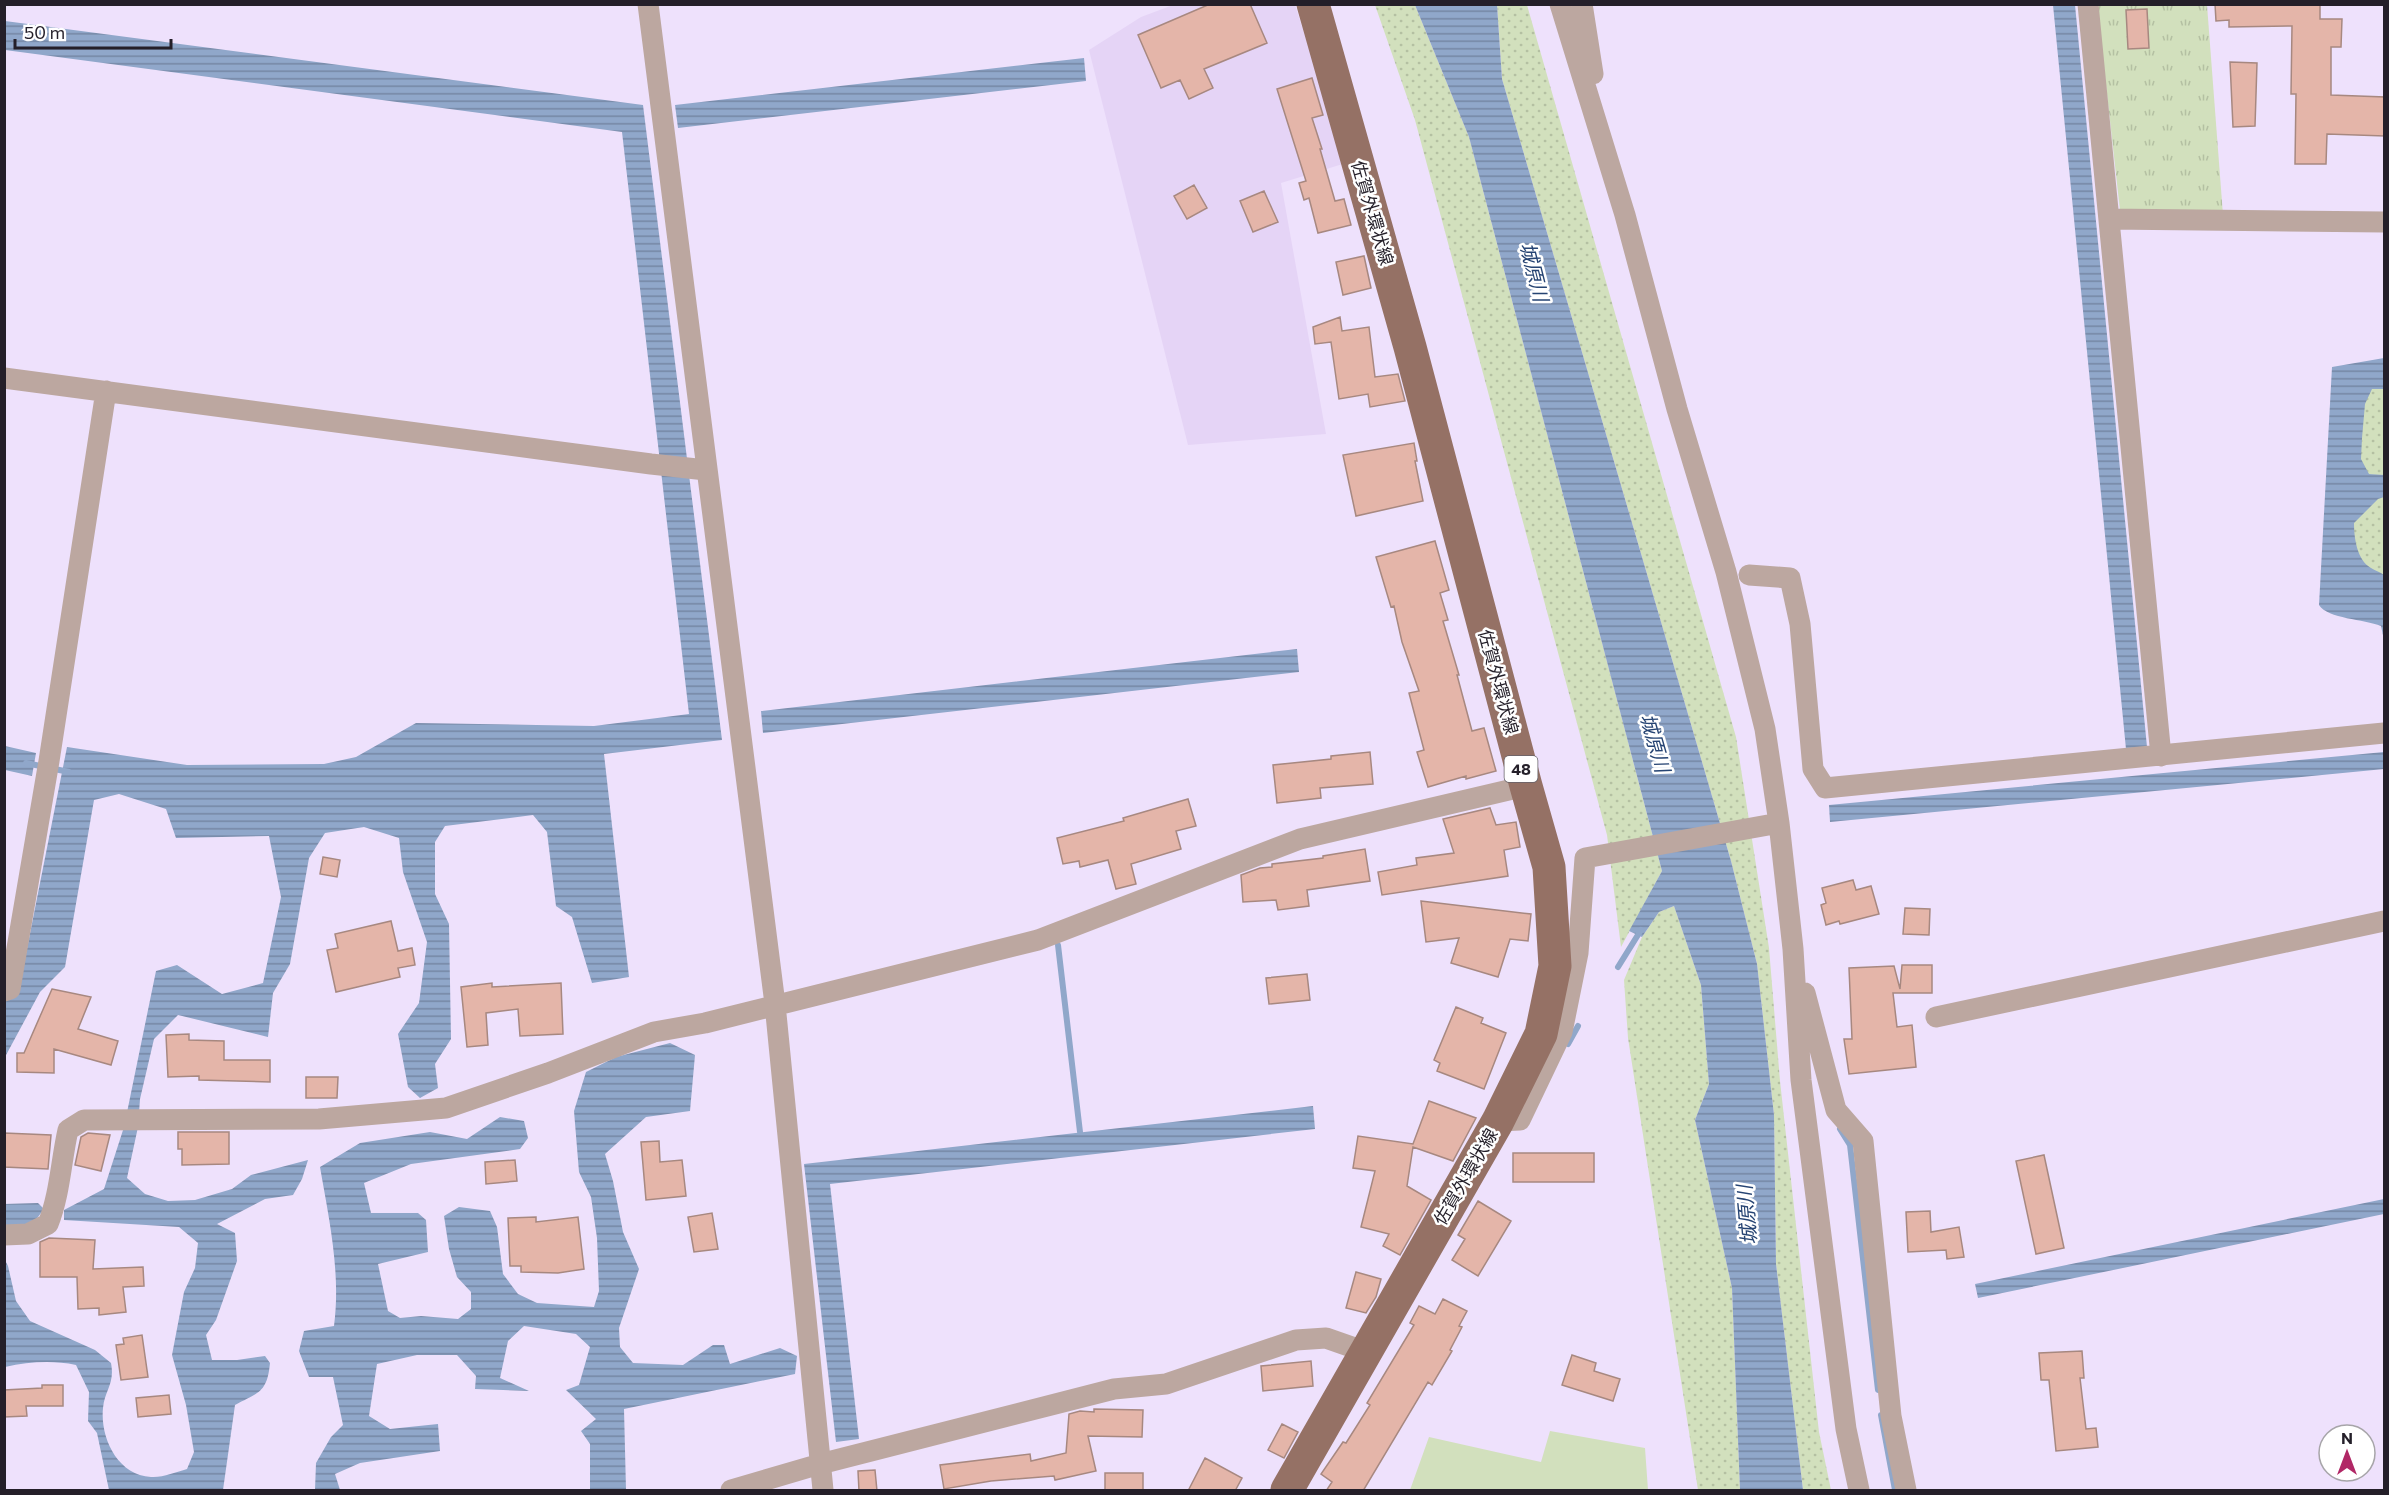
<svg xmlns="http://www.w3.org/2000/svg" width="2389" height="1495" font-family="Commissioner,'Noto Sans JP',sans-serif">
<style>
.built{fill:#e5d4f6}
.grass{fill:url(#grass-dots)}
.park{fill:url(#park-tufts)}
.garden{fill:#d2e0bd}
.water{fill:url(#water-rules)}
.lines{fill:none;stroke-linecap:round;stroke-linejoin:round}
.stream{stroke:#90a7ca;stroke-width:6}
.building{fill:#e4b5a9;stroke:#a78880;stroke-width:1.5}
.minor{stroke:#bca7a0;stroke-width:21}
.primary{stroke:#957165;stroke-width:33}
.labels{text-anchor:middle;stroke-width:5;stroke-linejoin:round;paint-order:stroke}
.shield{fill:#fff;stroke:#666269;stroke-width:1.5}
.shield-label{font-size:16px;font-weight:bold;fill:#241f29}
.street-label{font-size:18px;fill:#241f29;stroke:#fff}
.water-label{font-size:20px;font-style:italic;fill:#264473;stroke:#fff}
</style>
<defs>
<pattern id="grass-dots" width="8" height="8" patternUnits="userSpaceOnUse" patternTransform="scale(1.5)"><rect width="8" height="8" fill="#d2e0bd"/><path d="M2 2h.1M6 6h.1" fill="none" stroke="#b4c0a2" stroke-width="1.8" stroke-linecap="round"/></pattern>
<pattern id="park-tufts" width="24" height="20" patternUnits="userSpaceOnUse" patternTransform="scale(1.5)"><rect width="24" height="20" fill="#d2e0bd"/><path d="M3 7l-1-3M5 7V3M7 7l1-3M15 17l-1-3M17 17v-4M19 17l1-3" fill="none" stroke="#b4c0a2"/></pattern>
<pattern id="water-rules" width="6" height="5" patternUnits="userSpaceOnUse" patternTransform="scale(1.5)"><rect width="6" height="5" fill="#90a7ca"/><path d="M0 2.5h6" fill="none" stroke="#7587a4"/></pattern>
</defs>
<rect width="100%" height="100%" fill="#eee1fc"/>
<!-- built -->
<path class="built" d="M1173,5H1295L1346,163L1281,183L1326,434L1188,445L1089,50L1141,17Z"/>
<!-- grass -->
<path class="grass" d="M1375,5H1415L1469,137L1662,871L1621,947L1607,835L1415,120Z
M1497,5H1527L1736,737L1769,948L1780,1081L1819,1432L1831,1490H1803L1776,1264L1774,1115L1757,964L1731,861L1502,79Z
M2384,377V606L2331,594L2349,385Z
M1674,906L1701,985L1709,1084L1695,1120L1732,1288L1740,1490H1698L1628,1038L1624,980L1642,937L1659,912Z"/>
<!-- park -->
<path class="park" d="M2097,5H2207L2223,215L2120,210Z"/>
<!-- garden -->
<path class="garden" d="M1550,1431L1645,1448L1648,1490H1410L1429,1437L1541,1462Z"/>
<!-- water -->
<path class="water" d="M1415,5H1497L1502,79L1731,861L1757,964L1774,1115L1776,1264L1803,1490H1740L1732,1288L1695,1120L1709,1084L1701,985L1674,906L1659,912L1642,937L1629,931L1662,871L1469,137Z
M2053,5H2075L2147,747L2126,749Z
M5,21L643,105L722,740L604,754L629,977L592,983L572,917L556,906L547,832L533,815L445,826L435,842V894L449,924L451,1039L435,1064L438,1088L420,1098L408,1087L398,1034L419,1003L427,942L403,872L399,838L364,827L325,833L309,858L290,964L273,993L268,1037L178,1015L154,1039L140,1099L138,1127L127,1178L145,1194L168,1201L195,1200L232,1189L251,1175L308,1160L302,1179L293,1195L265,1199L217,1224L235,1233L237,1261L216,1320L206,1335L212,1360H237L265,1356L270,1363C267,1393 259,1392 235,1405L223,1490H109L97,1433L88,1421L89,1392L76,1365C51,1360 29,1362 5,1367V1260L8,1266L16,1301L30,1321L95,1350L111,1363C115,1384 105,1389 103,1408C100,1437 117,1475 151,1477C162,1478 176,1472 187,1469L194,1452L186,1405L172,1355L184,1292L195,1268L198,1243L179,1227L64,1220V1210L104,1189L124,1127L156,971L177,965L222,994L263,983L281,897L269,836L176,838L166,809L119,794L94,800L65,967L40,992L5,1057V1000L18,994L67,747L187,765L324,764L356,757L416,723L594,726L689,714L622,132L5,50Z
M1084,58L1086,81L678,128L675,105Z
M2384,358V389H2372L2365,404L2362,438L2361,459L2369,474L2384,475V497L2378,499L2354,523C2354,538 2357,560 2371,568C2376,571 2380,572 2384,575V640L2381,626C2364,619 2328,619 2319,605L2332,367Z
M1297,649L1299,672L763,733L761,711Z
M5,746L36,753L32,776L5,770Z
M2384,752V769L1830,822L1829,805Z
M670,1043L695,1055L690,1111L646,1117L605,1154L613,1181L623,1232L639,1269L619,1328L620,1347L633,1363L683,1365L713,1345H724L730,1364L780,1348L797,1356L795,1374L624,1409L626,1490H590V1444L581,1431L596,1419L566,1390L579,1385L590,1347L576,1334L524,1326L508,1341L500,1378L529,1391L475,1389L476,1376L457,1355H417L377,1364L369,1416L390,1429L438,1424L440,1451L360,1463L335,1474L340,1490H315L316,1463L331,1437L343,1425L333,1377H309L299,1351L304,1331L334,1326C341,1273 329,1219 320,1167L360,1143L430,1132L467,1139L500,1117L524,1121L528,1138L520,1149L411,1164L364,1183L371,1213H418L426,1220L428,1252L378,1264L388,1311L400,1318L421,1316L458,1319L471,1309V1292L457,1277L449,1249L444,1216L459,1207L490,1211L497,1227L503,1274L518,1294L537,1303L594,1307L599,1291L597,1238L591,1197L579,1172L574,1111L586,1072L616,1057Z
M1313,1106L1315,1129L830,1184L859,1439L836,1442L804,1164Z
M2384,1199V1214L1978,1298L1975,1284Z
M38,1203L44,1209L32,1225H5L4,1204Z"/>
<g class="lines">
<!-- stream -->
<path class="stream" d="M26,763L69,772
M1058,945L1080,1132
M1618,967L1641,930
M1568,1044L1578,1026
M1840,1129L1850,1145L1878,1390
M1881,1415L1895,1490"/>
</g>
<!-- building -->
<path class="building" d="M1210,4H1250L1267,43L1204,69L1213,88L1189,99L1180,80L1161,88L1138,35Z
M2215,4H2320V19H2342L2341,47H2331V95L2385,97V136L2327,134L2326,164H2295L2296,94H2291L2292,26L2229,27V20L2216,21Z
M2147,9L2149,48L2128,49L2126,10Z
M2230,62L2257,63L2255,126L2233,127Z
M1312,78L1323,115L1312,118L1322,149H1320L1335,201L1344,199L1351,225L1318,233L1309,198L1304,200L1299,183L1306,181L1277,89Z
M1194,185L1207,208L1187,219L1174,196Z
M1264,191L1278,222L1253,232L1240,201Z
M1364,256L1371,288L1343,295L1336,262Z
M1340,317L1342,331L1369,327L1375,377L1398,374L1405,401L1370,407L1368,394L1339,399L1331,342L1315,344L1313,327Z
M1414,443L1417,461H1415L1423,501L1356,516L1343,455Z
M1435,541L1449,590L1440,593L1448,620L1443,621L1459,675H1457L1472,731L1484,728L1496,771L1466,779V776L1428,787L1417,752L1424,750L1409,693L1419,691L1402,642L1394,606L1391,607L1376,557Z
M1370,752L1373,784L1320,788L1321,798L1277,803L1273,765L1331,759V756Z
M1188,799L1196,826L1176,831L1181,849L1131,864L1136,884L1116,889L1108,860L1080,867L1079,861L1063,864L1057,838L1124,821L1123,818Z
M1490,808L1496,825L1516,822L1520,847L1504,850L1508,876L1382,895L1378,872L1417,865L1416,858L1454,853L1443,819Z
M1365,849L1370,881L1307,890L1309,906L1278,910L1276,900L1243,902L1241,875L1260,868L1272,867V864L1323,858V856Z
M323,857L340,860L337,877L320,874Z
M1853,880L1856,890L1871,886L1879,914L1840,924L1839,921L1826,925L1821,905L1826,903L1822,888Z
M1421,901L1531,914L1528,941L1510,939L1498,977L1451,963L1459,938L1426,942Z
M1905,908L1930,909L1929,935L1903,934Z
M391,921L398,951L412,948L415,965L398,968L400,977L336,992L327,950L338,948L335,934Z
M1902,965H1932V993H1893L1897,1027L1912,1025L1916,1067L1849,1074L1844,1039H1852L1849,968L1894,966L1900,989Z
M1307,974L1310,1000L1269,1004L1266,978Z
M492,983V987L561,983L563,1034L520,1036L518,1009L486,1013L488,1045L467,1047L461,987Z
M52,989L91,997L78,1029L118,1041L111,1065L54,1049V1073L17,1072V1053H24Z
M1456,1007L1483,1018L1481,1023L1506,1033L1484,1089L1437,1071L1440,1063L1434,1060Z
M189,1034V1040L224,1041V1060H270V1082L199,1080V1076L168,1077L166,1035Z
M306,1077H338L337,1098H306Z
M1429,1101L1476,1118L1453,1161L1413,1147L1407,1186L1431,1200L1400,1255L1383,1246L1389,1234L1361,1227L1375,1171L1353,1168L1358,1136L1413,1144Z
M178,1132H229V1164L182,1165V1149H178Z
M4,1133L51,1135L48,1169L4,1167Z
M88,1133L110,1135L101,1171L75,1165L81,1137Z
M659,1141L660,1162L682,1160L686,1196L646,1200L641,1142Z
M1513,1153H1594V1182H1513Z
M2044,1155L2064,1248L2036,1254L2016,1161Z
M515,1160L517,1181L486,1184L485,1162Z
M1478,1201L1511,1221L1478,1276L1452,1260L1465,1239L1458,1235Z
M1930,1211L1931,1232L1959,1227L1964,1257L1947,1259L1946,1250L1908,1252L1906,1212Z
M712,1213L718,1249L694,1252L688,1217Z
M536,1217V1222L578,1217L584,1269L558,1273L521,1272V1266H510L508,1218Z
M49,1238L95,1240L93,1269L143,1267L144,1286L123,1287L126,1312L99,1315V1308L78,1309L77,1277H40V1242Z
M1356,1272L1381,1279L1376,1297L1366,1313L1346,1308Z
M1443,1299L1467,1311L1459,1326L1462,1327L1450,1350L1452,1351L1432,1385L1428,1382L1363,1491H1326L1332,1482L1321,1474L1343,1442L1346,1443L1370,1405L1367,1403L1414,1325L1410,1323L1419,1306L1435,1314Z
M142,1335L148,1377L121,1380L116,1345L124,1344L123,1338Z
M2082,1351L2084,1378H2080L2086,1429L2096,1428L2098,1447L2056,1451L2049,1380H2041L2039,1353Z
M1572,1355L1596,1363L1594,1371L1620,1379L1613,1401L1562,1385Z
M1311,1361L1313,1386L1263,1391L1261,1366Z
M42,1385H63V1406H26L27,1416L4,1417V1390L42,1388Z
M169,1395L171,1414L138,1417L136,1398Z
M1094,1409L1143,1410L1142,1437L1088,1436L1096,1471L1055,1480L1054,1476L991,1481L944,1489L940,1465L1030,1454L1031,1461L1066,1453L1069,1414L1080,1411L1094,1412Z
M1282,1424L1298,1432L1284,1458L1268,1450Z
M1205,1458L1242,1478L1235,1491H1188Z
M875,1470L877,1491H859L858,1471Z
M1105,1473H1143V1491H1105Z"/>
<g class="lines">
<!-- minor -->
<path class="minor" d="M648,4L775,1004L823,1490
M1560,4L1625,215L1677,409L1726,572L1765,729L1779,823L1793,949L1801,1080L1846,1429L1859,1490
M1582,4L1593,74
M2088,4L2161,756
M2109,219L2384,222
M4,378L651,464L706,470
M1749,575L1790,578L1800,624L1813,769L1825,788L2384,733
M4,991L10,989L49,761L106,391
M1805,993L1836,1110L1863,1141L1891,1416L1906,1490
M1936,1017L2384,921
M1498,1121L1520,1120L1562,1032L1578,953L1585,858L1779,823
M4,1235L28,1234L48,1224C60,1194 61,1161 68,1130L84,1120L319,1119L446,1108L548,1073L654,1032L705,1023L1038,940L1300,839L1526,786
M731,1490L820,1464L1114,1389L1166,1384L1296,1340L1326,1338L1366,1352"/>
<!-- primary -->
<path class="primary" d="M1287,1490L1498,1121L1541,1034L1555,966L1549,867L1526,786L1410,347L1313,4"/>
</g>
<g class="labels">
<!-- shield labels -->
<rect class="shield" x="1504.5" y="756" width="33" height="26" rx="4.5"/>
<g class="shield-label">
<text x="1521" y="775">48</text>
</g>
<!-- street labels -->
<g class="street-label">
<text transform="translate(1372 213) rotate(74)" y="6">佐賀外環状線</text>
<text transform="translate(1498 682) rotate(75)" y="6">佐賀外環状線</text>
<text transform="translate(1466 1177) rotate(-60)" y="6">佐賀外環状線</text>
</g>
<!-- water labels -->
<g class="water-label">
<text transform="translate(1534 272) rotate(76)" y="7">城原川</text>
<text transform="translate(1655 743) rotate(74)" y="7">城原川</text>
<text transform="translate(1747 1215) rotate(-95)" y="7">城原川</text>
</g>
</g>
<!-- border -->
<rect width="2389" height="1495" fill="none" stroke="#241f29" stroke-width="12"/>
<!-- north arrow -->
<g transform="translate(2347 1453)"><circle r="28" fill="#ffffff" stroke="#a7a5a9" stroke-width="1.5"/>
<path d="M0-4.5L10 22L0 15L-10 22Z" fill="#b12766"/>
<text y="-9" font-size="16" font-weight="bold" text-anchor="middle" fill="#241f29">N</text>
</g>
<!-- scale -->
<path d="M15 39v9h156v-9" fill="none" stroke="#241f29" stroke-width="3"/>
<text x="24" y="39" font-size="18" fill="#241f29" stroke="#ffffff" stroke-width="4.5" paint-order="stroke">50 m</text>
</svg>
